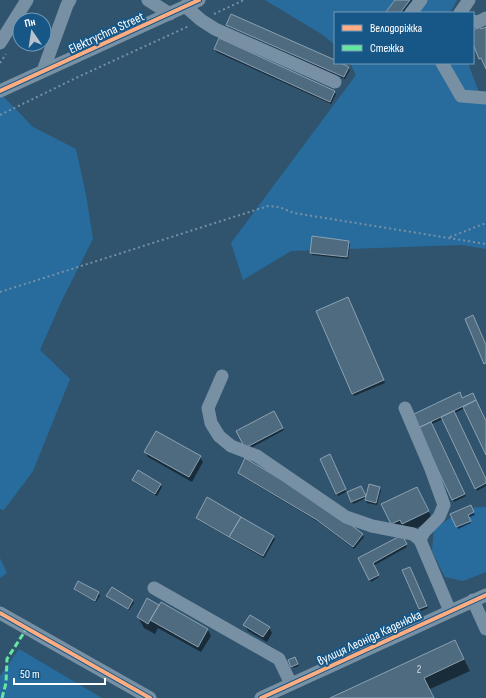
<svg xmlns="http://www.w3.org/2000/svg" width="486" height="698" font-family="'Sofia Sans Condensed',sans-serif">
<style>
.green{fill:#286c9e}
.shadow{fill:#0007}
.building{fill:#4f6b80;stroke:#8ba1b1}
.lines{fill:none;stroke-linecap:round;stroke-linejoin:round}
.path{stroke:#7790a3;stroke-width:2;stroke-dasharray:2 3;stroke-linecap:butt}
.minor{stroke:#7790a3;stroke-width:13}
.quiet{stroke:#66e7a1;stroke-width:3;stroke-dasharray:6 3;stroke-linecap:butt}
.cycleway-casing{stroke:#175787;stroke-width:6}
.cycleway{stroke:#ffac80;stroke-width:4}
.labels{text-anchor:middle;stroke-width:4;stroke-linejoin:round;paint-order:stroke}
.number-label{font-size:11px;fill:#d3dadf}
.street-label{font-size:13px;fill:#fff;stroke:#175787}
</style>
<rect width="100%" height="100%" fill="#30546e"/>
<!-- green -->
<path class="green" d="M265,0H457L450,13H335V45L323,35Z
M350,63H468L480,95H486V249L462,245L291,251L243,280L231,243L356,75Z
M0,93L33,127L76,149L86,195L93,239L62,300L40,350L70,379L33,471L4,510L0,509Z
M486,507V572L463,581L445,577L432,551L434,529L465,508Z
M0,558L7,573L0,578Z
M19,649L102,698H0V676Z"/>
<!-- shadow -->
<path class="shadow" d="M396,0H413L403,13H387Z
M228,25L335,62V63H338L348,67L350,70L345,79L229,27Z
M215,49L334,92L336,94L331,104L216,52Z
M348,242L350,244L348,259L312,255L311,252Z
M349,301L385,383L354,396L317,312Z
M474,396L486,422V453L465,408L455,413L486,481V486L477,491L443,419L432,424L466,496L454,502L413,415Z
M274,412L284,430L247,450L238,431Z
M145,452L200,457L203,462L192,482L148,457Z
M331,458L346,492L338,496L337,493Z
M239,473L362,534L364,537L354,549L320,523L240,475Z
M133,480L160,485L162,487L157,496L135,483Z
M370,485L380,488L381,490L377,505L367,503L366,500Z
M362,490L366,498L353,504L352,501Z
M421,496L433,520L408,532L392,524Z
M470,506L475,515L468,518L471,523L458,529L451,514Z
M197,518L273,537L275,539L264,558L198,520Z
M401,536L407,547L373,566L379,577L371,582L359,559Z
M411,570L428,608L421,611L419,609Z
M79,582L99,593L100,596L96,602L76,591L75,589Z
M107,596L133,600L134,603L129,610L109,598Z
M148,600L160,606L161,604L208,630L211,636L201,652L158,628L155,634L144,628L138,617Z
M245,625L269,627L272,633L267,642L248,631Z
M455,641L470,671L430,689L434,698H332Z
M296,661L299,666L293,668L292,666Z"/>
<!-- building -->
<path class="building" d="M395,0H410L400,13H385Z
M231,14L335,60V63H341L349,67L344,77L226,25Z
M480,27L481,29L486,27V69L481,58L479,59L473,44V30Z
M219,38L335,91L330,102L214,49Z
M312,236L349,241L347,257L310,253Z
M348,297L384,380L352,394L316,311Z
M473,315L486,345V363L484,364L465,319Z
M460,392L462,398L473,393L476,400L418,428L412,415Z
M476,400L486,421V455L463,407Z
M274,411L283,428L245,448L236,431Z
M454,411L486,479V483L475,489L441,417Z
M431,422L465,494L452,500L418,428Z
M156,431L201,456L189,477L144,452Z
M330,454L346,489L336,494L320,459Z
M245,458L327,507L363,534L353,547L317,520L238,473Z
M138,470L161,484L155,494L132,480Z
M369,484L380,487L376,503L365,500Z
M361,486L366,496L351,502L347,492Z
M417,487L429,511L402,524L400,520L391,524L381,504Z
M207,497L241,517L229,537L196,518Z
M471,505L474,512L468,515L471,521L456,527L450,514Z
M241,517L274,536L263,556L229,537Z
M402,535L407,544L373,563L379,575L369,580L358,558Z
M410,567L427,606L419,609L402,570Z
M78,581L99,592L95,601L74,589Z
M112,587L133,600L128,609L106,596Z
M147,598L159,605L148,624L137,617Z
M161,602L208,629L198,647L150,620Z
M250,615L270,627L263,637L243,625Z
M455,640L464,659L424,678L434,698H330Z
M295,657L298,664L291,667L288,660Z"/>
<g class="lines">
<!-- path -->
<path class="path" d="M214,14L244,0
M0,63L6,54
M0,115L78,77L189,26
M450,237L486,223
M0,292L268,206L279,207L294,213L486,244"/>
<!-- minor -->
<path class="minor" d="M148,0L170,14
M185,6L201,20L215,29L335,82
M411,13L421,0
M460,13L469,0
M473,21L478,22L486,18
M0,43L27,0
M442,63L461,96L486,98
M43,71L67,5L70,0
M0,91L199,0
M222,376L208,408L211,423L219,436L231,446L257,456L346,517L372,526L413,534L420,540L450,611
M405,408L431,469L444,505L439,517L424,532L420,540
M154,588L279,659L291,684
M473,600L486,629
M0,613L150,698
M261,698L486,595"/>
<!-- quiet -->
<path class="quiet" d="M2,698L6,683L7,659L27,628"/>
<!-- cycleway casing -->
<g class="cycleway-casing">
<path id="cycleway" d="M0,91L199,0
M0,613L150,698
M261,698L486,595"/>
</g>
<!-- cycleway -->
<use href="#cycleway" class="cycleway"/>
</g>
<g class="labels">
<!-- number labels -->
<g class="number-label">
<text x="419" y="673">2</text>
</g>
<!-- street labels -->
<g class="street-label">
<text transform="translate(106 32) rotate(-25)" y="5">Elektrychna Street</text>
<text transform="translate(369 637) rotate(-25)" y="5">вулиця Леоніда Каденюка</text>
</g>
</g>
<!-- legend -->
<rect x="334" y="12" width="140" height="52" fill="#175787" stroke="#749ab7"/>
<rect x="342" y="25" width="20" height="6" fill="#ffac80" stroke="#749ab7"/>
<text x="370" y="32" font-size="12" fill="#ffffff">Велодоріжка</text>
<rect x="342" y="45" width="20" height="6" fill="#66e7a1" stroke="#749ab7"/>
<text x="370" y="52" font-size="12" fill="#ffffff">Стежка</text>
<!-- north arrow -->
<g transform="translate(32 32) rotate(347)"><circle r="19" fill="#175787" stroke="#749ab7"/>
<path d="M0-3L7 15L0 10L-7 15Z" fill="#b7c3cc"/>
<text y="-6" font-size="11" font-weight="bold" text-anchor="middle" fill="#ffffff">Пн</text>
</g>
<!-- scale -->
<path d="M14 678v6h91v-6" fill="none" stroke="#ffffff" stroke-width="2"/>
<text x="20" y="678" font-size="12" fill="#ffffff" stroke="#175787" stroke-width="3" paint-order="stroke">50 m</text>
</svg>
